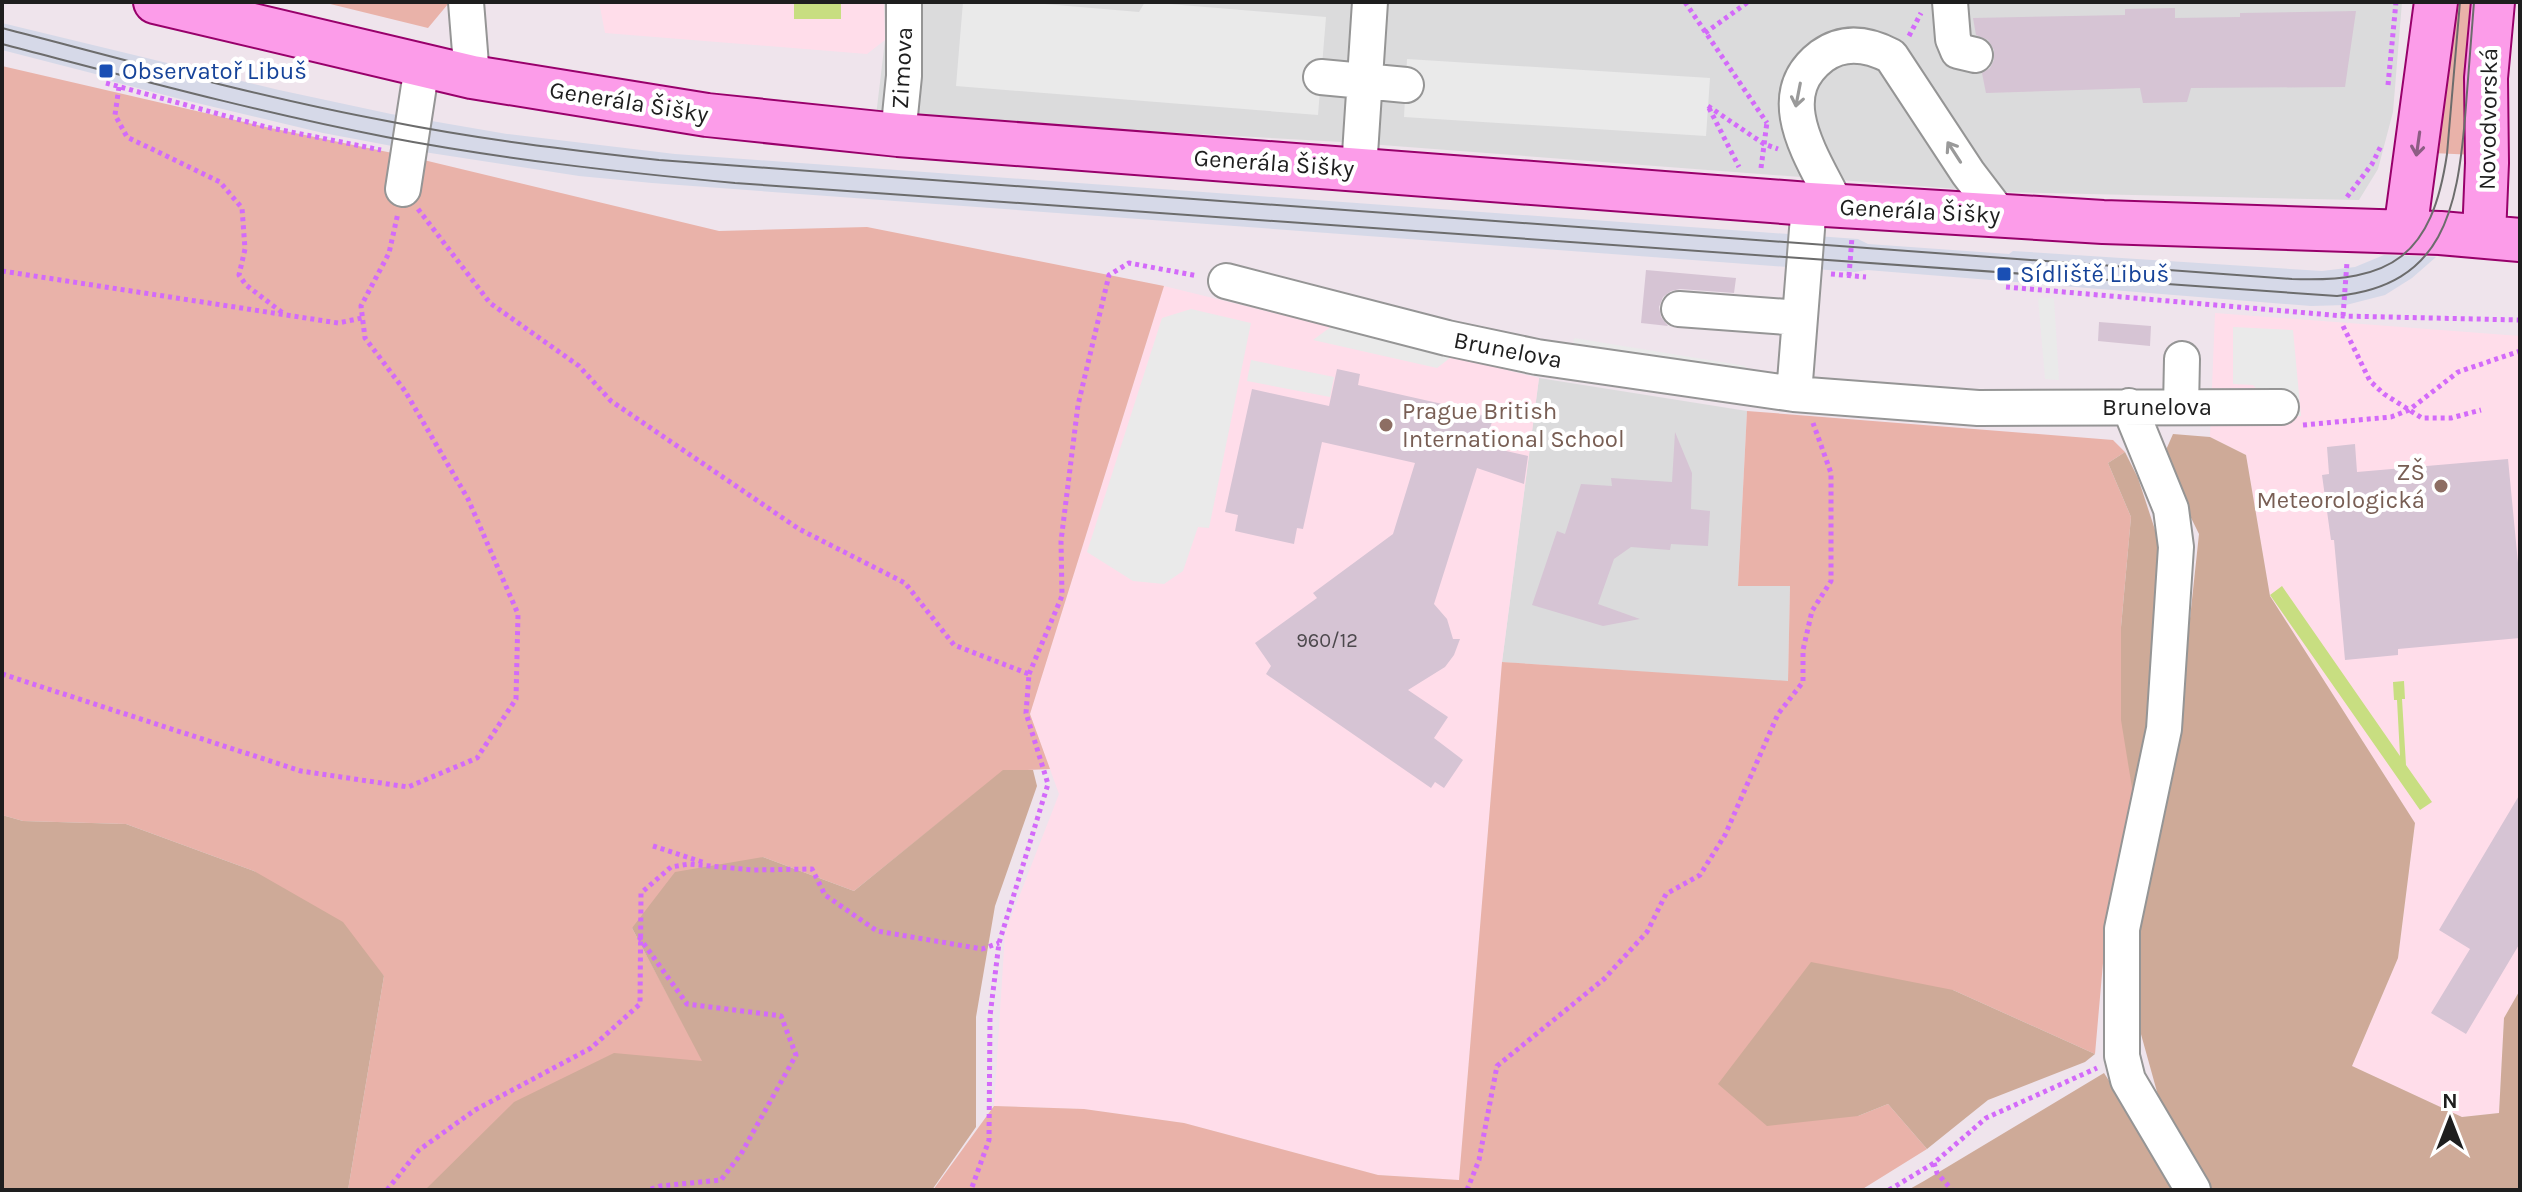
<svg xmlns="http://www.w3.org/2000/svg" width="2522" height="1192" font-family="Karla,sans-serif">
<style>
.residential{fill:#dbdbdc}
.industrial{fill:#d6d9e8}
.education{fill:#ffddea}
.grass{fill:#e9b2a9}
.forest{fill:#ceaa98}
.pitch{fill:#c8de81}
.parking{fill:#eaeaea}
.building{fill:#d6c4d4}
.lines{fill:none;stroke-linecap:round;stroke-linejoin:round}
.minor-casing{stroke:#959595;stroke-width:38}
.major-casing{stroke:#98006b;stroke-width:46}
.path{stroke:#d36afa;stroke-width:5;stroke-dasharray:4 4;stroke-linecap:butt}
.minor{stroke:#fff;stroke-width:34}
.major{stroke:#fc9ce9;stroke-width:42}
.tram{stroke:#6c6c6c;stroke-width:2}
.oneway{stroke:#9a9a9a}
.oneway2{stroke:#8d5d84}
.transit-dot{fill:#1a4fb4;stroke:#fff;stroke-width:3}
.education-dot{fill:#8d6e63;stroke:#fff;stroke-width:3}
.labels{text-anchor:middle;stroke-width:8;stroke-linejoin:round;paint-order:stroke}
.number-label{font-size:20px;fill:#4c484c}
.street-label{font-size:24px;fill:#1e1e1e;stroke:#fff}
.transit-label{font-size:24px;fill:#164399;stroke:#fff;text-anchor:start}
.education-label{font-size:24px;fill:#785e54;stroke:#fff;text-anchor:start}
</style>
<rect width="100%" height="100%" fill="#efe4ec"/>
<!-- residential -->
<path class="residential" d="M884,2H2402L2393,112L2378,169L2359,200L1997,192L1342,142L876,116L885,40Z
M1539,378L1747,411L1738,585L1790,586L1788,682L1502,662Z"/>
<!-- industrial -->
<path class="industrial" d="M2,23L279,90L391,114L507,134L675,154L1858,239L1868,244L2009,254L2013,251L2322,271L2355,267L2384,255L2436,257L2412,278L2385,295L2346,305L2311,306L1867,270L1855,272L652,183L579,176L424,152L323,133L180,99L107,80V77L2,50Z"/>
<!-- education -->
<path class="education" d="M599,2H884L885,40L867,54L605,33Z
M1164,286L1539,378L1502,662L1459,1180L1378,1175L1184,1123L1084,1109L994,1106L1005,933L1059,794L1030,714Z
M2215,313L2520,336V990L2504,1018L2499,1113L2462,1117L2352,1066L2398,958L2415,823L2270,596L2246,455L2210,437Z"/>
<!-- grass -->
<path class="grass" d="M322,2H447L448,4L428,28Z
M2454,2H2481L2476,155L2432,153Z
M2,66L266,127L407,156L719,231L867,227L1164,286L1030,714L1050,769L1003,771L854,891L763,857L632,928L703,1061L450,1190H348L384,976L254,871L126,824L23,821L2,815Z
M1747,411L2113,440L2125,452L2108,463L2131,517L2121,627L2134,800L2106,929L2095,1054L1953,990L1858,1116L1888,1104L1927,1149L1861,1190H933L994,1106L1084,1109L1184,1123L1378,1175L1459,1180L1502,662L1788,681L1790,586H1738Z"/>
<!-- forest -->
<path class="forest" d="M2173,434L2210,437L2246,455L2270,596L2415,823L2398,958L2352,1066L2462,1117L2499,1113L2504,1018L2520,990V1190H2210L2159,1099L2139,1027L2138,926L2176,750L2199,534L2162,459Z
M2125,452L2138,478L2159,542L2146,750L2134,800L2121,720V627L2131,517L2108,463Z
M1003,770H1033L1037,786L995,906L976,1017V1127L932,1190H425L514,1102L614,1053L702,1061L632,928L675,872L763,857L854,891Z
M2,815L23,821L126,824L254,871L343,922L384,976L348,1190H2Z
M1811,962L1953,990L2095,1054L2085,1062L1988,1100L1927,1149L1888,1104L1858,1116L1767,1126L1718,1084Z
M2104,1073L2180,1190H1908L1924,1181Z"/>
<!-- pitch -->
<path class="pitch" d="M794,2H841V19H794Z
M2282,586L2400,756L2397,700H2394L2393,682L2404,681L2405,699H2402L2406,765L2432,802L2420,810L2270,595Z"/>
<!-- parking -->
<path class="parking" d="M963,2H1021L1139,12L1145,2L1326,17L1318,115L956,86Z
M1407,59L1710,78L1706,136L1404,117Z
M2038,298H2054L2059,380L2045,379Z
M1191,309L1251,323L1209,528L1198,527L1183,571L1164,584L1133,581L1087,552L1162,318Z
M1336,323L1459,351L1437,368L1313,340Z
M2233,327L2293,330L2301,416L2282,417L2253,385L2233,384Z
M1574,338L1746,366L1744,375L1573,347Z
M1251,360L1334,377L1330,397L1247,381Z"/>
<!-- building -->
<path class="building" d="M2175,8V18L2240,17V13L2356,11L2345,87L2191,88L2187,102L2143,103L2140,88L1986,93L1982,73L1990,68L1994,60V50L1988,40L1976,35L1973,18L2125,15V9Z
M1646,270L1736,278L1734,293L1680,289L1671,291L1663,297L1659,307L1661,317L1668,326L1641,323Z
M2099,322L2151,326L2150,346L2098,341Z
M1337,369L1360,374L1358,385L1460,408L1493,419L1484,446L1528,456L1524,484L1477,468L1434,604L1447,619L1453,639H1460L1454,655L1445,667L1408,690L1448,717L1434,738L1463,760L1444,788L1435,782L1431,788L1266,674L1271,666L1255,643L1317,598L1313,593L1393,534L1415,463L1322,442L1303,529L1297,528L1294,544L1235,531L1238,515L1225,512L1252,389L1329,406Z
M1675,432L1692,473L1691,509L1710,511L1708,546L1671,544L1670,550L1631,547L1614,559L1598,604L1640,619L1603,626L1532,605L1557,531L1565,534L1581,484L1612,486L1611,478L1672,482Z
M2355,444L2357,472L2508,459L2518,563H2520V638L2398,649V655L2345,660L2334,540H2331L2322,475L2329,474L2327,447Z
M2520,794V943L2466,1034L2431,1013L2470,949L2439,930Z"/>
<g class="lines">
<!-- minor casing -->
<g class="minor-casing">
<path id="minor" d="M466,2L472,77
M1950,2L1953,39L1958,51L1975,55
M1321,77L1406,85
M898,135L904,76V2
M1359,169L1370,2
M403,189L422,66
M1836,205C1814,159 1768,97 1822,56C1844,40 1868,44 1891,56L1968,173L2000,215
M1226,281L1447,338L1537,357L1794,394L1978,408L2281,407
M1679,309L1800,318
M1794,394L1809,204
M2129,406L2171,509L2176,547L2164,729L2122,929V1056L2128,1080L2193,1190
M2181,407L2182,359"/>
</g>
<!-- major casing -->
<g class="major-casing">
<path id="major" d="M155,2L472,77L707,115L898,135L1809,204L2103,222L2440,233L2520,240
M2405,232L2436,2
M2484,236L2487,163L2486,78L2493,2"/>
</g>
<!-- path -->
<path class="path" d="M1685,2L1767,123
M1705,33L1748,2
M1909,36L1921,13
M106,83L266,127L381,150
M2388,85L2396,2
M119,87L115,115L127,137L220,182L242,208L245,249L239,275L246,285L284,314
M1708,106L1764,144L1778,149
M1709,108L1739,167
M1761,168L1767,122
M2347,197L2372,164L2381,146
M418,209L490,303L579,366L611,401L799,529L905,583L954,645L1029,674L1026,713L1048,784L999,943L990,1016L989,1140L971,1190
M2,271L338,323L362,318
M1831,274L1866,277
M1849,276L1852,237
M2006,287L2343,316L2520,320
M2343,316L2347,262
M2343,326L2370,381L2384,394L2422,418H2451L2481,410
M2303,425L2391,417L2409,410L2458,372L2520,351
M2,674L301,771L408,787L477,758L516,699L518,614L468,499L405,391L365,338L361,306L389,253L398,213
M1029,674L1062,596L1061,541L1078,405L1109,275L1129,263L1198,276
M653,846L705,863
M639,937L687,1004L781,1016L796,1055L741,1154L721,1180L660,1186L648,1190
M1934,1163L1937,1173L1952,1190
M387,1190L419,1150L475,1110L591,1048L640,1004L641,893L671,867L689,864L753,870L812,869L825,895L877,931L982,949L999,943
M1467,1190L1479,1160L1497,1066L1604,979L1647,932L1666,894L1700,875L1725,835L1778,714L1803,682V650L1812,611L1831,581V473L1813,423
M1889,1190L1934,1163L1986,1118L2097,1068"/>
<!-- minor -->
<use href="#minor" class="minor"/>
<!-- major -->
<use href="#major" class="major"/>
<!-- tram -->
<path class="tram" d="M2,28C130,61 258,97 387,121C477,139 568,150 659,160L2292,279C2392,283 2432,256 2447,154L2460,2
M2,44C129,77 257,112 386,137C501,159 618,172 735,183L2337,296C2444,285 2457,209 2465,118C2468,80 2471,41 2474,2"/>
</g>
<!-- one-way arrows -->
<defs><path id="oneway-shaft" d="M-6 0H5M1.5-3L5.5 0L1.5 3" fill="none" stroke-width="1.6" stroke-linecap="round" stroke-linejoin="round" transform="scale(2)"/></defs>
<g class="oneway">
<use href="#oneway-shaft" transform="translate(1798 95) rotate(101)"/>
<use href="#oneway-shaft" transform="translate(1954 152) rotate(-123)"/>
</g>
<use class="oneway2" href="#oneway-shaft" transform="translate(2418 144) rotate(98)"/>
<!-- markers -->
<g class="transit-dot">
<rect x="98" y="63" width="16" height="16" rx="4"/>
<rect x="1996" y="266" width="16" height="16" rx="4"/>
</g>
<g class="education-dot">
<circle cx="1386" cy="425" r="8"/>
<circle cx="2441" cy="486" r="8"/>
</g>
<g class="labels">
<!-- number labels -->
<g class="number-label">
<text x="1327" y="647">960/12</text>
</g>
<!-- street labels -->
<g class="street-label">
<text transform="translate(902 68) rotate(-87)" y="8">Zimova</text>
<text transform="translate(629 102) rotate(9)" y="8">Generála Šišky</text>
<text transform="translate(2488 119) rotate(-89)" y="8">Novodvorská</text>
<text transform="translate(1274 163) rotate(4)" y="8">Generála Šišky</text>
<text transform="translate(1920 211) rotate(3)" y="8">Generála Šišky</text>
<text transform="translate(1508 350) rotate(11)" y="8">Brunelova</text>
<text x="2157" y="415">Brunelova</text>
</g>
<!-- transit labels -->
<g class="transit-label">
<text x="122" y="79">Observatoř Libuš</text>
<text x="2020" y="282">Sídliště Libuš</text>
</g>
<!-- education labels -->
<g class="education-label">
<text x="1402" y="419">Prague British<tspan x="1402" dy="28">International School</tspan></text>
<text x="2425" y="480" text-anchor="end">ZŠ<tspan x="2425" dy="28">Meteorologická</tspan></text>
</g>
</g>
<!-- border -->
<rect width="2522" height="1192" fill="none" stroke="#1e1e1e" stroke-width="8"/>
<!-- north arrow -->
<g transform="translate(2450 1120)" stroke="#ffffff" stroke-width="6" paint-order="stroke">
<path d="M0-6L14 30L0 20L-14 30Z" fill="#1e1e1e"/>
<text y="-12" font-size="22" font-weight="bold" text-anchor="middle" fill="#1e1e1e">N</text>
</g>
</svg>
